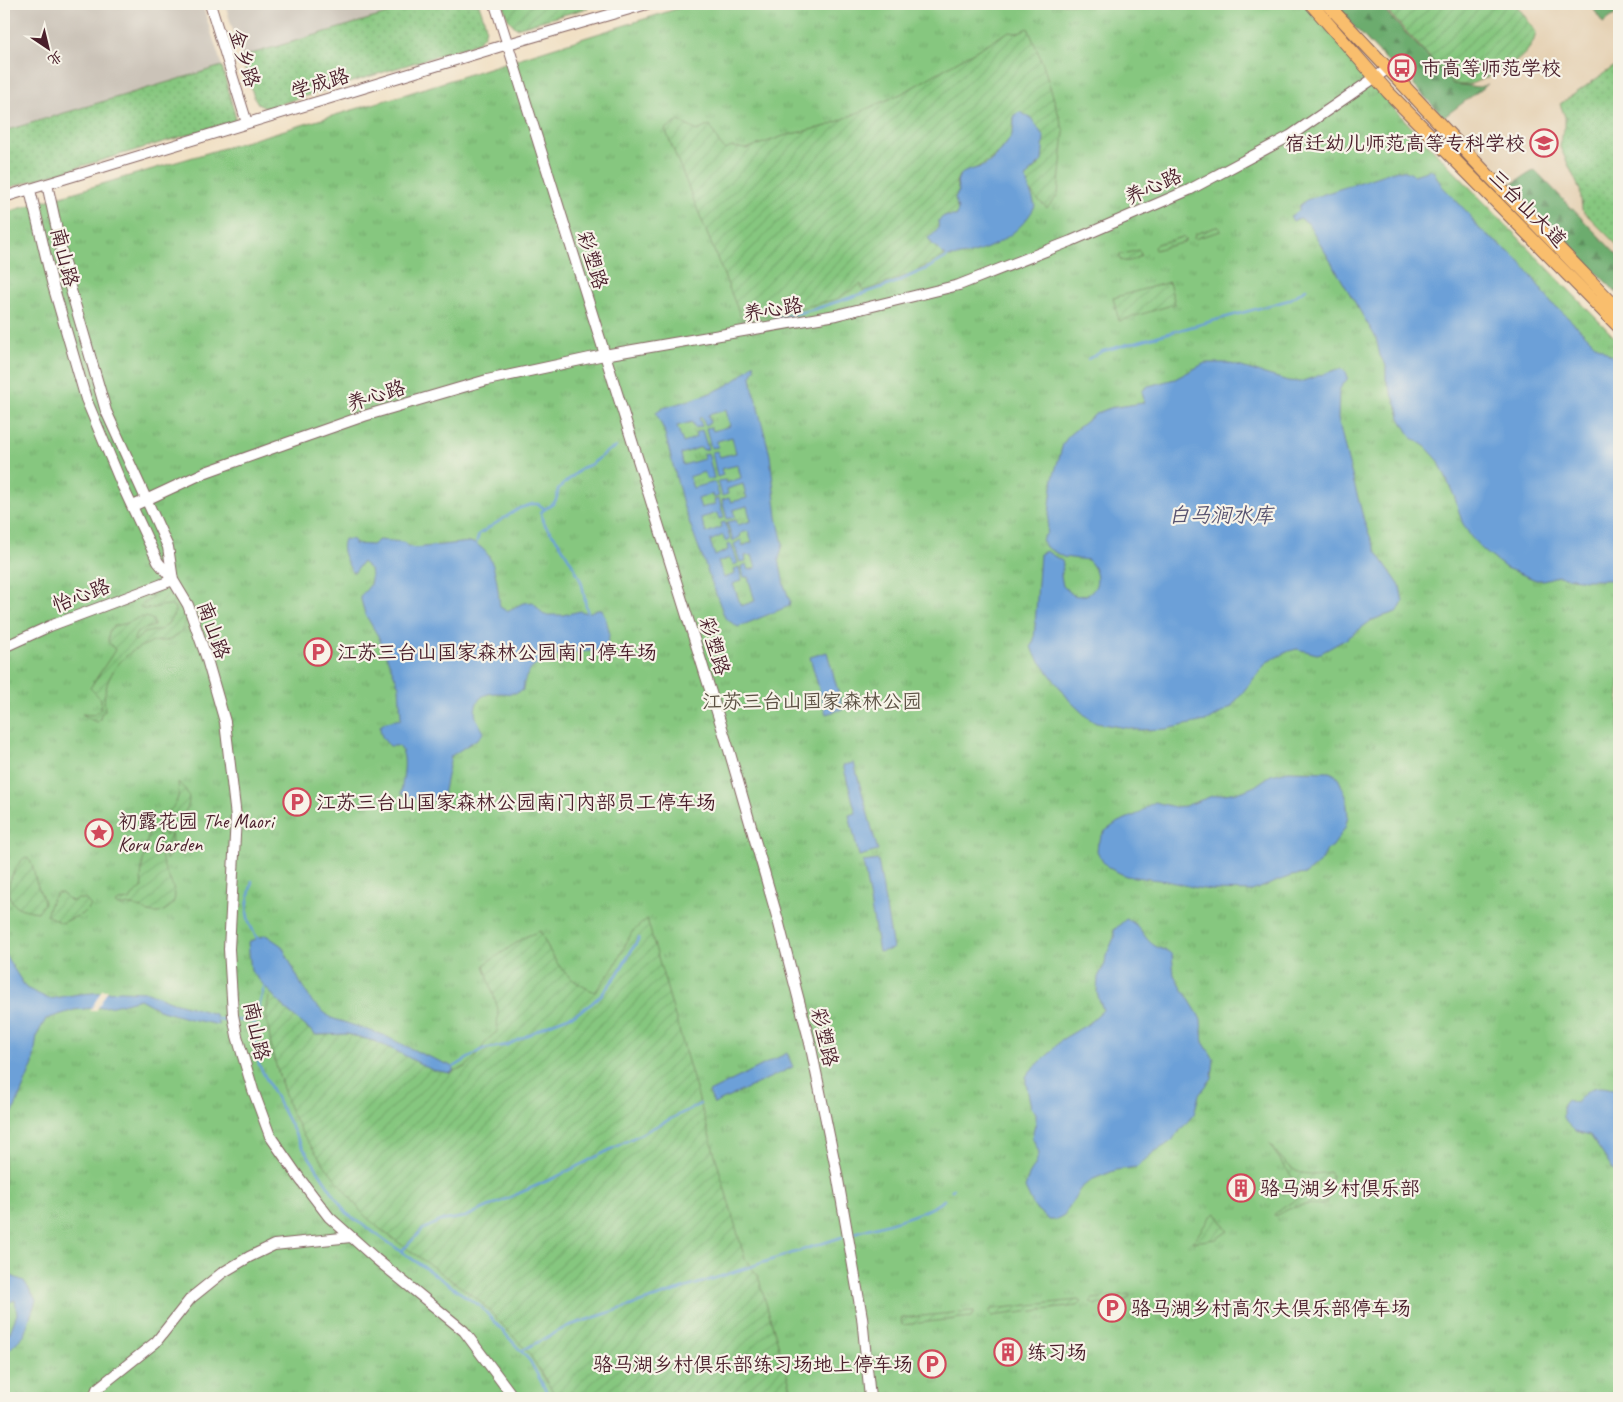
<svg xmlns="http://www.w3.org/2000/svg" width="1623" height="1402" font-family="Caveat,'LXGW WenKai TC',sans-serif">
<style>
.built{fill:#e5d1b4}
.industrial{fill:#cbc3b8}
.grass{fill:url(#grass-dots);stroke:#687355}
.forest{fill:url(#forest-firs);stroke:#5b664c}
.park{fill:url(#park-tufts);stroke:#687355}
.garden{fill:url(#garden-furrows);stroke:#687355}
.water{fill:#6ca0d8;stroke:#5b6082;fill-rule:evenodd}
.pier{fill:#f1e0c4}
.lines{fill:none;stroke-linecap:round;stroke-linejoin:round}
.stream{stroke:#6ca0d8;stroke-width:2.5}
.minor-casing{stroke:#846361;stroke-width:12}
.major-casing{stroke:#846361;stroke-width:14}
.minor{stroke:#fff;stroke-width:10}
.major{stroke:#f9be6d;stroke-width:12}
.labels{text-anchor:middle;stroke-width:4.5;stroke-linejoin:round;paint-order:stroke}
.street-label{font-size:20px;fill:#4a1f2b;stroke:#f7f3e8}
.poi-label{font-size:20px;fill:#4a1f2b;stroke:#f7f3e8;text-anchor:start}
.park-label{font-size:20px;fill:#5c5144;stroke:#f7f3e8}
.water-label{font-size:21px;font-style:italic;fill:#585370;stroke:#f7f3e8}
</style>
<defs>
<pattern id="grass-dots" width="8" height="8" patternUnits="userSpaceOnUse" patternTransform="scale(1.25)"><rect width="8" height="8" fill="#86c77f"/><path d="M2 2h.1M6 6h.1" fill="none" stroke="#75aa6e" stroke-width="1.8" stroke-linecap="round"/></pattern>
<pattern id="forest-firs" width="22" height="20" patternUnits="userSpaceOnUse" patternTransform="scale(1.25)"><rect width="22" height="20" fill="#6cac6e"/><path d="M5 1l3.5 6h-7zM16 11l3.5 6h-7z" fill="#5b8b5b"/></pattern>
<pattern id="park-tufts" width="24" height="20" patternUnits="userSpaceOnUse" patternTransform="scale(1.25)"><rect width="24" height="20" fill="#86c77f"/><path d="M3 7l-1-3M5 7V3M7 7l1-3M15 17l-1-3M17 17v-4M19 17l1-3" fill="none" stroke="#75aa6e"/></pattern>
<pattern id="garden-furrows" width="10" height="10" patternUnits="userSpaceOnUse" patternTransform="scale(1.25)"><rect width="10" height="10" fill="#86c77f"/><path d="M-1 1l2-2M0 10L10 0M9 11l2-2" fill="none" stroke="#75aa6e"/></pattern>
</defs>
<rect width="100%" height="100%" fill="#f7f3e8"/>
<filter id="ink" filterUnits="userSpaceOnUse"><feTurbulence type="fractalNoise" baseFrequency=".02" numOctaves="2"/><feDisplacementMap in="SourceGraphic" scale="10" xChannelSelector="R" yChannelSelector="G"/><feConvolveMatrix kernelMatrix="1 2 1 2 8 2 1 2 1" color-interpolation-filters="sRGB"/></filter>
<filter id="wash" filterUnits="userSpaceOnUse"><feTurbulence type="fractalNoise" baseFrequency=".0096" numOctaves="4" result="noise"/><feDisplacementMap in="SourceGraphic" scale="20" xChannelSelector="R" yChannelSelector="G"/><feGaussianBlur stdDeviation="1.12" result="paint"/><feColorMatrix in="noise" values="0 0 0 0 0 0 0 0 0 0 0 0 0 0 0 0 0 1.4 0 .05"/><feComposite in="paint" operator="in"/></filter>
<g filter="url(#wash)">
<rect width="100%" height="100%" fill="#f1e0c4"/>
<!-- built -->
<path class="built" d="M1379,4H1619V257L1536,170L1508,186L1444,117L1485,85L1479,87L1454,84Z"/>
<!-- industrial -->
<path class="industrial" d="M4,4H202L222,66L4,131Z
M225,4H420L241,57Z"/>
<!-- grass -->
<path class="grass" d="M420,4H479C484,22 494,34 472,45L267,108L259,105L254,97L241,57Z
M1619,63V247L1582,210L1580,190L1560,147L1561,136L1565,127V117L1560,104Z
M222,66L235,115V120L231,122L4,189V131Z"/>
<!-- forest -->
<path class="forest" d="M1332,4H1379L1453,84L1479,87L1488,84L1444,117L1414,86L1415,67L1407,60L1393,65L1390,64Z
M1590,4H1619V12L1603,23Z
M1535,170L1619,257V295L1508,186Z"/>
<!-- park -->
<path class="park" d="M692,4H1005L1007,6L1011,4H1306L1395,110L1619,342V1398H4V213L403,95Z"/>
<!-- garden -->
<path class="garden" d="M503,4H529V5L586,4L588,8L516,28L508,19Z
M1381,4H1516L1536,32C1533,57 1500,73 1480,80C1475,82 1470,85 1465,85C1461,85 1457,84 1454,84Z
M1028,28L1043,64L1064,132L1058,195L1047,208C1036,197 1030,196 1026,179L1030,172L1039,165L1014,115C1013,121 1014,130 1012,135C1001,157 979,167 958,177L956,183L959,191L955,198L958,210L956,217L944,216L936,232L940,250L946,255C919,271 892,282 863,291L861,284L837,299L748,321L742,320L665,129L679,121L697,131L710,125L719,143L725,150L732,147L746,149L787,135L827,126L901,94L1008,32L1017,33Z
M1216,227H1219L1221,231L1194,239L1195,234Z
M1183,237L1186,239L1185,242L1155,250L1154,247L1157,244Z
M1139,250L1141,255C1135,260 1126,264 1120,259L1119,255Z
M1169,282L1175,304L1119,321L1113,298Z
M166,588C186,595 194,624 175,637C165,644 159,639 150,643C121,652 100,680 105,711L101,714L100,720L97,722L92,720L82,714L93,715L101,709V699L90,688L115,650L108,641L109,631C114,625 117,625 124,624C135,621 141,613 153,620L154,626L137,632L134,639L135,641L144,633L162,629L167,625L174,614L175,607C164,602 153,610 142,609L140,606L152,597V594H148Z
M178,782C204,803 177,819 165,836L160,829L159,816C176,810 180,799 178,782Z
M153,828C165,838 159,851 163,864C168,882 189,901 159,913C147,914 145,909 135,906C126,903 125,909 115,904L119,901L130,900L132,896L142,888C139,869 146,850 149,831V829Z
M171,834L173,850L166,860L165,849Z
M27,857C35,865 33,874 37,884C39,891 43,896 44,903L38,912C31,911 19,909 15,905C1,892 13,868 24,858Z
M57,893H62L69,900L73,901L77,899H85L91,906L84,913L62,923L46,915L52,899Z
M647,919L745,1259L758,1276L794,1398H557L528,1352L479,1300L381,1230L363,1214L323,1163L302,1133L289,1108L272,1052L266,1014L270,992L287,1011L316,1035L347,1034L374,1041L450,1073C454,1070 460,1069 465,1067C478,1059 483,1040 497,1032L498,1009L484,965L525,937L540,931C555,962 562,978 595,992L614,967L632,932Z
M1269,1144C1293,1170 1293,1178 1330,1172L1332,1175L1328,1201L1323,1205C1302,1203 1293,1206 1275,1216L1274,1214L1304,1194Z
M1216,1213L1228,1231L1216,1239L1193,1242L1210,1217Z
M1129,1294L1130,1297L1127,1300L1095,1305L1090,1302L1093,1299Z
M1078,1300L1081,1302L1077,1306L991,1316L989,1313L991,1309Z
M971,1311L974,1312L971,1317L902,1325L901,1320L902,1318Z"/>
<!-- water -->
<path class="water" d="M1020,112L1031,118L1044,137L1042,161L1030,172L1026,179C1028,189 1033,196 1035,206C1020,236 981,257 947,257L933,245L928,238C935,233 940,230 938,221L944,216H956L958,210L955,198L959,191C951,168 974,172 987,164C995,158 1008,144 1012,134C1014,129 1014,121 1014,115Z
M1397,170L1406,171L1414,175L1430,170L1434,172L1442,186L1468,213L1477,227L1514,256L1527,270L1552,304L1558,308L1595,344L1619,361V580H1585L1558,576L1543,580H1536L1506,568L1484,551L1471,537L1462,522L1455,498L1438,460L1426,447L1411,437L1400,418L1398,409L1386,379V365L1380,356L1376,338L1308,223L1300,218L1293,221L1290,216L1299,211V206L1306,200Z
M754,363L755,369L751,376L753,389L770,455L777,517L783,544L779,559L784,585L790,601L789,606L738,627L725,618L684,508L664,430L656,413L663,408C698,397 729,392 754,363ZM726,410L730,426L713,431L711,427L706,428L711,448L718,447L717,441L732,437L736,453L720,457L717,451L712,452L717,477L723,475L721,469L738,465L741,478L726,483L725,480L718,481L722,496L728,494L727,489L743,484L747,498L731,502L729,498L722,500L727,519L735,517L733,510L747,506L751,521L738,525L736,520L727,522L733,541L740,537L741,533L748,531L752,542L743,546L741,540L734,544L740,562L746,561L745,556L752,555L756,568L748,570L746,564L741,567L744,577H748L755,601L741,606L733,584L742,580L739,567L734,569L735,574L724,578L718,562L730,558L734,565L738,563L731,544L727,545L728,550L715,556L710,541L723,535L725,541L730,539L725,522L721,523L722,527L706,533L701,518L717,513L719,519L724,518L719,499L714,500L715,504L701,508L698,499L712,494L714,498L719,496L715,482L693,488L689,477L704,472L707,480L714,478L708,453L703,454L704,459L683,465L681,454L701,447L703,450L708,449L702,430L695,433L696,437L683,443L677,426L692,422L695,428L702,426L699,418L702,417L705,425L710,423L708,415Z
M1205,363H1228L1288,381L1300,382L1335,370L1342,369L1347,374L1348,378L1339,390L1338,418L1347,457L1365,524L1376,551L1400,586L1403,602L1400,608L1396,612L1372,620L1348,638L1321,653L1317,654L1297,649L1289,651L1267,662L1231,707L1210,720L1166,729L1139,730L1096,723L1088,718L1070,701L1033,652L1031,646L1034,640L1040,554L1046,551L1062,561L1063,564L1061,576L1063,586L1073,595C1098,601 1104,575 1088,560L1063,557L1046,547L1042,539L1047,533L1053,478L1063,444L1070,434L1097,413L1110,408L1143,403L1144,400L1142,391L1148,386L1175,379Z
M344,539L354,540V544L372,545L379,540L403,542L408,546L414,548L470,542C497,549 497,585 500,607L507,611L523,603L533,602L544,615H563L580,611L588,613L597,609H602C607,623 615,638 602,650C574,653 525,652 523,690C510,699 486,685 477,703C472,715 478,722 484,732L480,737L451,756L443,795C431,807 415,798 401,794C402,780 409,757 399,746H390C383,740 380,735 380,726L386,722L401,719L399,686L378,636L365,614L360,596C370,587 373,583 370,569L362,562L355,572H352C347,561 339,551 344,539Z
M827,652L843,709L826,714L810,657Z
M854,763L878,851L859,856L849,815L856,813L843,765Z
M1288,771L1330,772L1337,776L1346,795L1348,816L1345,828L1333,846L1327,850L1322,860L1306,874L1291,876L1252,891L1212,890L1197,888L1167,881L1126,876L1109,868L1103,862L1097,851L1098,843L1104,832L1118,822L1138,814L1149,805L1155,802L1174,807L1185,806L1212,796L1243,791L1255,786L1271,775Z
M878,860L893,949L879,952L863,862Z
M1126,919C1142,925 1143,939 1155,946C1162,950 1167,949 1172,955L1174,975L1198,1014L1201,1020L1203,1042L1214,1059L1212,1078L1199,1095L1194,1114L1172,1140L1166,1145L1154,1152L1137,1167L1116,1170L1091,1180L1080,1189L1064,1215L1055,1220H1049L1034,1207L1025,1188L1029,1175L1035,1165L1039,1154L1038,1150L1032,1137L1036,1121V1113L1031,1107L1026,1083V1077L1029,1072L1050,1053L1061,1040L1088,1024L1103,1010L1097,993L1098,977L1105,964L1106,956L1114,938V930Z
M266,935L282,946L301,984L313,1003L331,1018L383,1035L422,1054L454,1067L453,1071L450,1073L432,1070L398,1052L374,1041L347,1034L316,1035L287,1011L251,971L248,942Z
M4,953L26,988L49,999L79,994L120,991L148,992L173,1002L215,1014L219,1025L190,1019L162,1011L140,999L113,1006L74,1010L46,1019L37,1035L33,1064L14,1110L4,1129Z
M787,1053L793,1067L714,1104L709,1092Z
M1619,1085V1178L1590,1135L1575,1131L1567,1123L1563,1118V1105L1567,1100L1576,1103C1589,1088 1593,1084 1613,1089Z
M4,1273L24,1281L36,1300L24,1335L4,1355V1340L10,1332L17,1314L15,1300L4,1304Z"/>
<!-- pier -->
<path class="pier" d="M102,990H108L96,1011H90Z"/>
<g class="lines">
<!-- stream -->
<path class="stream" d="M774,319L815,309L892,284L930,267L947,257
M1088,359L1103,351L1289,300L1306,289
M476,544L479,534L520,508L533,504H538L545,509
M588,613C584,603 585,592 581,582C577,570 565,552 558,541C551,531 541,525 541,512C553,502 557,506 558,489L582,468L592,464L606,452L616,447
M252,881C246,909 243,917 259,941
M265,984L253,1029L259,1065L300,1143L346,1213L481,1307L530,1361L550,1398
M217,1019L230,1020
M236,1020L255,1022
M454,1067L483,1049L508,1045L550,1024L576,1014L591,1004L603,993L617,975L639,938
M952,1190L953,1189
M855,1233C882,1224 921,1217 944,1200
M401,1252L422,1230L440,1221L465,1217L556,1177L700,1104
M521,1351L568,1326L842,1237"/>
</g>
</g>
<g filter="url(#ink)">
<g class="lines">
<!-- minor casing -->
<g class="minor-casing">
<path id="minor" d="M210,4L247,123
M495,4L729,750L778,920L810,1043L837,1174L862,1317L870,1398
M30,190L52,282L86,399L122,485L158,562L173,580L168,547L106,411L68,280L47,184
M4,197L508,44L647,4
M133,506L206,472L287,443L364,416L487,380L604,355L836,315L959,285L1071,241L1189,190L1290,136L1389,68
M4,647L50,626L173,580L188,605L206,656L225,722L236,817L229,949L233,1015L237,1036L253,1090L270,1136L300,1179L329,1217L376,1259L464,1331L514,1398
M94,1398L97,1389L156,1342L191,1298L222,1273L249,1257L274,1245L351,1237"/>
</g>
<!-- major casing -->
<g class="major-casing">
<path id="major" d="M1311,4L1388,92L1619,327
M1327,4L1488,175L1619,310"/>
</g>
<!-- minor -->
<use href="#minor" class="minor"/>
<!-- major -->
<use href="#major" class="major"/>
</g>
</g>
<!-- icons -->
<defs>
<g id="bus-ring" transform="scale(1.4375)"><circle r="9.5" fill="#f7f3e8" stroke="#d1495b" stroke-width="1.5"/><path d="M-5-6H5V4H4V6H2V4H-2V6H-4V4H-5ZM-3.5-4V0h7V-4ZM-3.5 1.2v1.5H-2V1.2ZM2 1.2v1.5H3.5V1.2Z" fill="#d1495b"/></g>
<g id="university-ring" transform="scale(1.4375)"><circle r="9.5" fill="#f7f3e8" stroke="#d1495b" stroke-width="1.5"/><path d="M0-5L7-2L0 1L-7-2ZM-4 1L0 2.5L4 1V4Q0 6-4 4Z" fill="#d1495b"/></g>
<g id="parking-ring" transform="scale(1.4375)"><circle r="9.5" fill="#f7f3e8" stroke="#d1495b" stroke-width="1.5"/><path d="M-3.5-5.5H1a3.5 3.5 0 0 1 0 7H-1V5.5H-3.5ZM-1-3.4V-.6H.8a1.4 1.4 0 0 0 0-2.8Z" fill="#d1495b"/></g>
<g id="sight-ring" transform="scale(1.4375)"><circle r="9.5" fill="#f7f3e8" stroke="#d1495b" stroke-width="1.5"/><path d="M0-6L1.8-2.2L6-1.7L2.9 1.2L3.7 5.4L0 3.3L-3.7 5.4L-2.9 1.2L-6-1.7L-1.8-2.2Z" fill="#d1495b"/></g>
<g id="building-ring" transform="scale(1.4375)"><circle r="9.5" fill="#f7f3e8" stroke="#d1495b" stroke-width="1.5"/><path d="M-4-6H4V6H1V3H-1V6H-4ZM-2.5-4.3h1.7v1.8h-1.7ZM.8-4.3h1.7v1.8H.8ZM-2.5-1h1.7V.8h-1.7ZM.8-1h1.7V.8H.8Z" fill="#d1495b"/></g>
</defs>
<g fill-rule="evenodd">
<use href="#bus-ring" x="1402" y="68"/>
<use href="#university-ring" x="1544" y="143"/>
<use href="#parking-ring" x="318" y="652"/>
<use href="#parking-ring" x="297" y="802"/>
<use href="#sight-ring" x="99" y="833"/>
<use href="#building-ring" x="1241" y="1188"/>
<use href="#parking-ring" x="1112" y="1308"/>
<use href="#building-ring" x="1008" y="1352"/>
<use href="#parking-ring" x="932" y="1364"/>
</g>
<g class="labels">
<!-- street labels -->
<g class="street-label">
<text transform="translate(245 58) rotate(73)" y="7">金乡路</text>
<text transform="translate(320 83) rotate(-17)" y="7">学成路</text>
<text transform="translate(1153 186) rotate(-24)" y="7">养心路</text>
<text transform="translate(1528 208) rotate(45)" y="7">三台山大道</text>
<text transform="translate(65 257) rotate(76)" y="7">南山路</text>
<text transform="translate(593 260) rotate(73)" y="7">彩塑路</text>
<text transform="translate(773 309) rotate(-10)" y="7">养心路</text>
<text transform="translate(376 395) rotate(-17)" y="7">养心路</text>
<text transform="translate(81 595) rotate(-21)" y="7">怡心路</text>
<text transform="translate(214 630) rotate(70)" y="7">南山路</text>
<text transform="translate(715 646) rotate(73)" y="7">彩塑路</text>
<text transform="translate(257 1031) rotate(78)" y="7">南山路</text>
<text transform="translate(825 1037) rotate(77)" y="7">彩塑路</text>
</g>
<!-- poi labels -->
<g class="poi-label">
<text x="1421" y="75">市高等师范学校</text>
<text x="1525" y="150" text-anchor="end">宿迁幼儿师范高等专科学校</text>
<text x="337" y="659">江苏三台山国家森林公园南门停车场</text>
<text x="316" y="809">江苏三台山国家森林公园南门内部员工停车场</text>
<text x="118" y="828">初露花园 The Maori<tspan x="118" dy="23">Koru Garden</tspan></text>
<text x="1260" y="1195">骆马湖乡村俱乐部</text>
<text x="1131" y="1315">骆马湖乡村高尔夫俱乐部停车场</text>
<text x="1027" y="1359">练习场</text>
<text x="913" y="1371" text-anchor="end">骆马湖乡村俱乐部练习场地上停车场</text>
</g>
<!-- park labels -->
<g class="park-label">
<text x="812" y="708">江苏三台山国家森林公园</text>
</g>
<!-- water labels -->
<g class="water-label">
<text x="1221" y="522">白马涧水库</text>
</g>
</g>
<!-- margin -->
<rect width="1623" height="1402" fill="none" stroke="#f7f3e8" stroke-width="20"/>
<!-- north arrow -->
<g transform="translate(48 48) rotate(145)" stroke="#f7f3e8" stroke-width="4" paint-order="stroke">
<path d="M0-4L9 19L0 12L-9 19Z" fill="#4a1f2b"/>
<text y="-8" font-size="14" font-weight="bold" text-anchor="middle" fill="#4a1f2b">北</text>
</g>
</svg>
